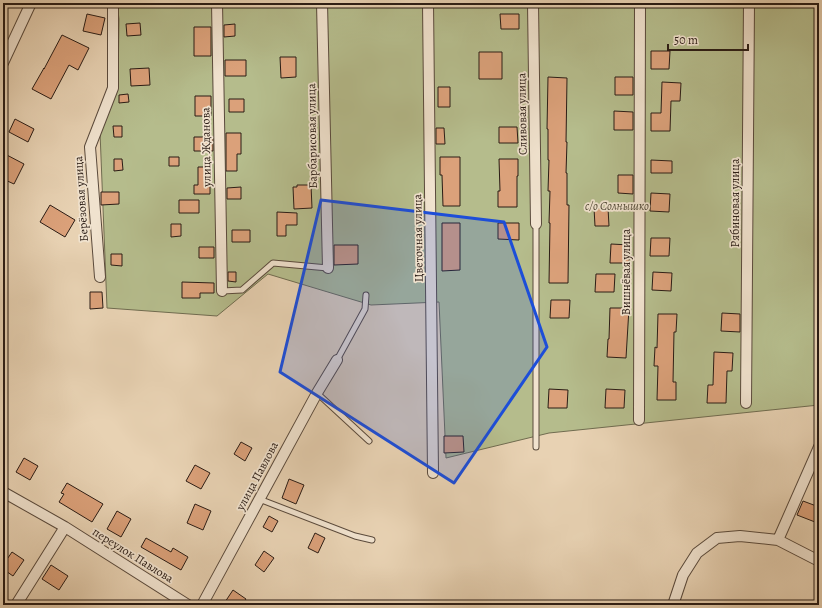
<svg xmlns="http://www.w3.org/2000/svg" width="822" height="608" font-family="Alegreya,serif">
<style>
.green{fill:#b5bc8c;stroke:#706c50}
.building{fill:#dba17a;stroke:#2a1c15}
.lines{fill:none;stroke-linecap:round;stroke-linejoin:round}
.lane-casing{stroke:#5a4a3c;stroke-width:7}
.street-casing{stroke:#5a4a3c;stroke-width:12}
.lane{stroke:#f0e2ce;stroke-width:5}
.street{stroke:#f0e2ce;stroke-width:10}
.marked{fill:#1d4ed8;fill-opacity:0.2;stroke:#1d4ed8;stroke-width:3;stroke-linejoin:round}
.labels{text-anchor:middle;stroke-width:3.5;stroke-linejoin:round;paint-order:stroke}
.street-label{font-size:12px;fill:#2a1c15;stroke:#f0e2ce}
.park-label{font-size:12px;font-style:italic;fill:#544c39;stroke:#f0e2ce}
</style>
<rect width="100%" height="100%" fill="#e8d2b3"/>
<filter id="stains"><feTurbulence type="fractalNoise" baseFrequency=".005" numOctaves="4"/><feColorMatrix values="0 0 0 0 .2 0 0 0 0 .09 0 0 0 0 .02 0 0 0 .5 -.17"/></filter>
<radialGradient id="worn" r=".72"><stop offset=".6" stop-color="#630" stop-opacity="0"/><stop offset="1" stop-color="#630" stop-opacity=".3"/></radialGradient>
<!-- green -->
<path class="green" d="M117,3H819V405L549,433L446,458L439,302L371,305L268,274L217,316L107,308L100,132L118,87L119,19Z"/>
<!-- building -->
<path class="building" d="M87,14L105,18L101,35L83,31Z
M500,14H519V29H501Z
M140,23L141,35L127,36L126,24Z
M235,24V36L224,37V25Z
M194,27H211V56H194Z
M62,35L89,48L78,70L69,65L51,99L32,89L44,68V69Z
M651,51H670L669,69H651Z
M479,52H502V79H479Z
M280,57H296V77L281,78Z
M225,60H246V76H225Z
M149,68L150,85L131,86L130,69Z
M548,77L567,78L566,142H567L566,173H567V205H569L568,283H549L550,223H549L550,191H548L549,160H548V129H547Z
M615,77H633V95H615Z
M662,82L681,83L680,101H671L670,131H651V113H661Z
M438,87H450V107H438Z
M128,94L129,102L119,103V95Z
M195,96H211V116H195Z
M229,99H244V112H229Z
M614,111L633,112V130H614Z
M15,119L34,129L28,142L9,132Z
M113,126H122V137H114Z
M499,127H517L518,143H499Z
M436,128H444L445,144H436Z
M226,133H241V154H237V171H226Z
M194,137H213V151H194Z
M3,153L24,164L14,184L3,179Z
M169,157H179V166H169Z
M440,157H460V206H443L442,175H440Z
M114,159H122L123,170L114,171Z
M499,159H518V176H517V207H498V191H500Z
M651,160L672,161V173H651Z
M198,167H208V185H210V194H194V185H198Z
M618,175H633V194L618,193Z
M297,185H311L312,208L294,209L293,187H297Z
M241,187V199H227V188Z
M101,192H119V204L101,205Z
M651,193L670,194L669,212L650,211Z
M179,200H199V213H179Z
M50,205L75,220L65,237L40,222Z
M594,208H608L609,226H595Z
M277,212L297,213V225H286V236H277Z
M442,223H460V270L442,271Z
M498,223H519V240L498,239Z
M171,224H181V236L171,237Z
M232,230H250V242H232Z
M651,238H670L669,256H650Z
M611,244L630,245L629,263H610Z
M334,245H358V264L334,265Z
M199,247H214V258H199Z
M111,254H122V266L111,265Z
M228,272H236V282L228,281Z
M653,272L672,273L671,291L652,290Z
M596,274H615L614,292H595Z
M182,282L214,283V293H200V298H182Z
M90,292H102L103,308L90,309Z
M551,300H570L569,318H550Z
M610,308H629L626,358L607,357L608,339H609Z
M722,313L740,314V332L721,331Z
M658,314H677L676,332H674L673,382H676V400H657L658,366H654L655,347L657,348Z
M714,352L733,353L732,371H727L726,403H707L708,385H713Z
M549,389L568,390L567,408H548Z
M606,389L625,390L624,408H605Z
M444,436H463L464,452L444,453Z
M241,442L252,448L245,461L234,454Z
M24,458L38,466L30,480L16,472Z
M195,465L210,473L201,489L186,481Z
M289,479L304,485L296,504L282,498Z
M67,483L103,504L92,522L59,502L64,494L61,493Z
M803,501L819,507V512L815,522L797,515Z
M195,504L211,511L203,530L187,523Z
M117,511L131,519L121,537L107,529Z
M269,516L278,521L272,532L263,527Z
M315,533L325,538L318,553L308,548Z
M146,538L171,552L173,548L188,557L181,570L141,547Z
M264,551L274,558L264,572L255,565Z
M12,552L24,560L13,576L3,569V565Z
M51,565L68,576L59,590L42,579Z
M233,590L246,599L242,605H223Z"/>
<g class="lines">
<!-- lane casing -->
<g class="lane-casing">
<path id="lane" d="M536,224V447
M222,291L242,290L273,263L328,268
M337,360L365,309L366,295
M317,393L369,441
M259,499L355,536L372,540"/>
</g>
<!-- street casing -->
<g class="street-casing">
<path id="street" d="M217,3L222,291
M322,3L328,268
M428,3L433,473
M533,3L536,224
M3,63L31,3
M100,277L90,147L113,88V3
M746,403L749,3
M639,420L640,3
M3,492L65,527L188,605
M778,540L819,447
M16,605L65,527
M202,605L317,393L337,360
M673,605L683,575L697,553L717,538L740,536L778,540L819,561"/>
</g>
<!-- lane -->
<use href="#lane" class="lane"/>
<!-- street -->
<use href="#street" class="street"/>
</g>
<!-- marked area -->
<path class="marked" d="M321,200L504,222L547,347L454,483L280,372Z"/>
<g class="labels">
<!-- street labels -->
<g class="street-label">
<text transform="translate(522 114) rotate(-91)" y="4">Сливовая улица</text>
<text transform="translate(312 136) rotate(-91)" y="4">Барбарисовая улица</text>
<text transform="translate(206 147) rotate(-91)" y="4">улица Жданова</text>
<text transform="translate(81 199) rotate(-94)" y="4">Берёзовая улица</text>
<text transform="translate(735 203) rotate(-90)" y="4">Рябиновая улица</text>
<text transform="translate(418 238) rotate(-91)" y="4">Цветочная улица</text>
<text transform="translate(626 272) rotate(-90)" y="4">Вишнёвая улица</text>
<text transform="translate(257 476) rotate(-62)" y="4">улица Павлова</text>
<text transform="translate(133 555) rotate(32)" y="4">переулок Павлова</text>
</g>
<!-- park labels -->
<g class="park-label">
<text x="617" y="210">с/о Солнышко</text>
</g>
</g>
<!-- margin -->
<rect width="822" height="608" fill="none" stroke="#e8d2b3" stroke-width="16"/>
<rect x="4" y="4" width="814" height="600" fill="none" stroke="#2a1c15" stroke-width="2"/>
<rect x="8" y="8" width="806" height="592" fill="none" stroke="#2a1c15"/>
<!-- scale -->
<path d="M668 44v6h80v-6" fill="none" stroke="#2a1c15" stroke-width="2"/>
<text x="674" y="44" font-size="12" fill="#2a1c15" stroke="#f0e2ce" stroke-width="3" paint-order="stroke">50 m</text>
<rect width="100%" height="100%" filter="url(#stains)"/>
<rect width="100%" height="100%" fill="url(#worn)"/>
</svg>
